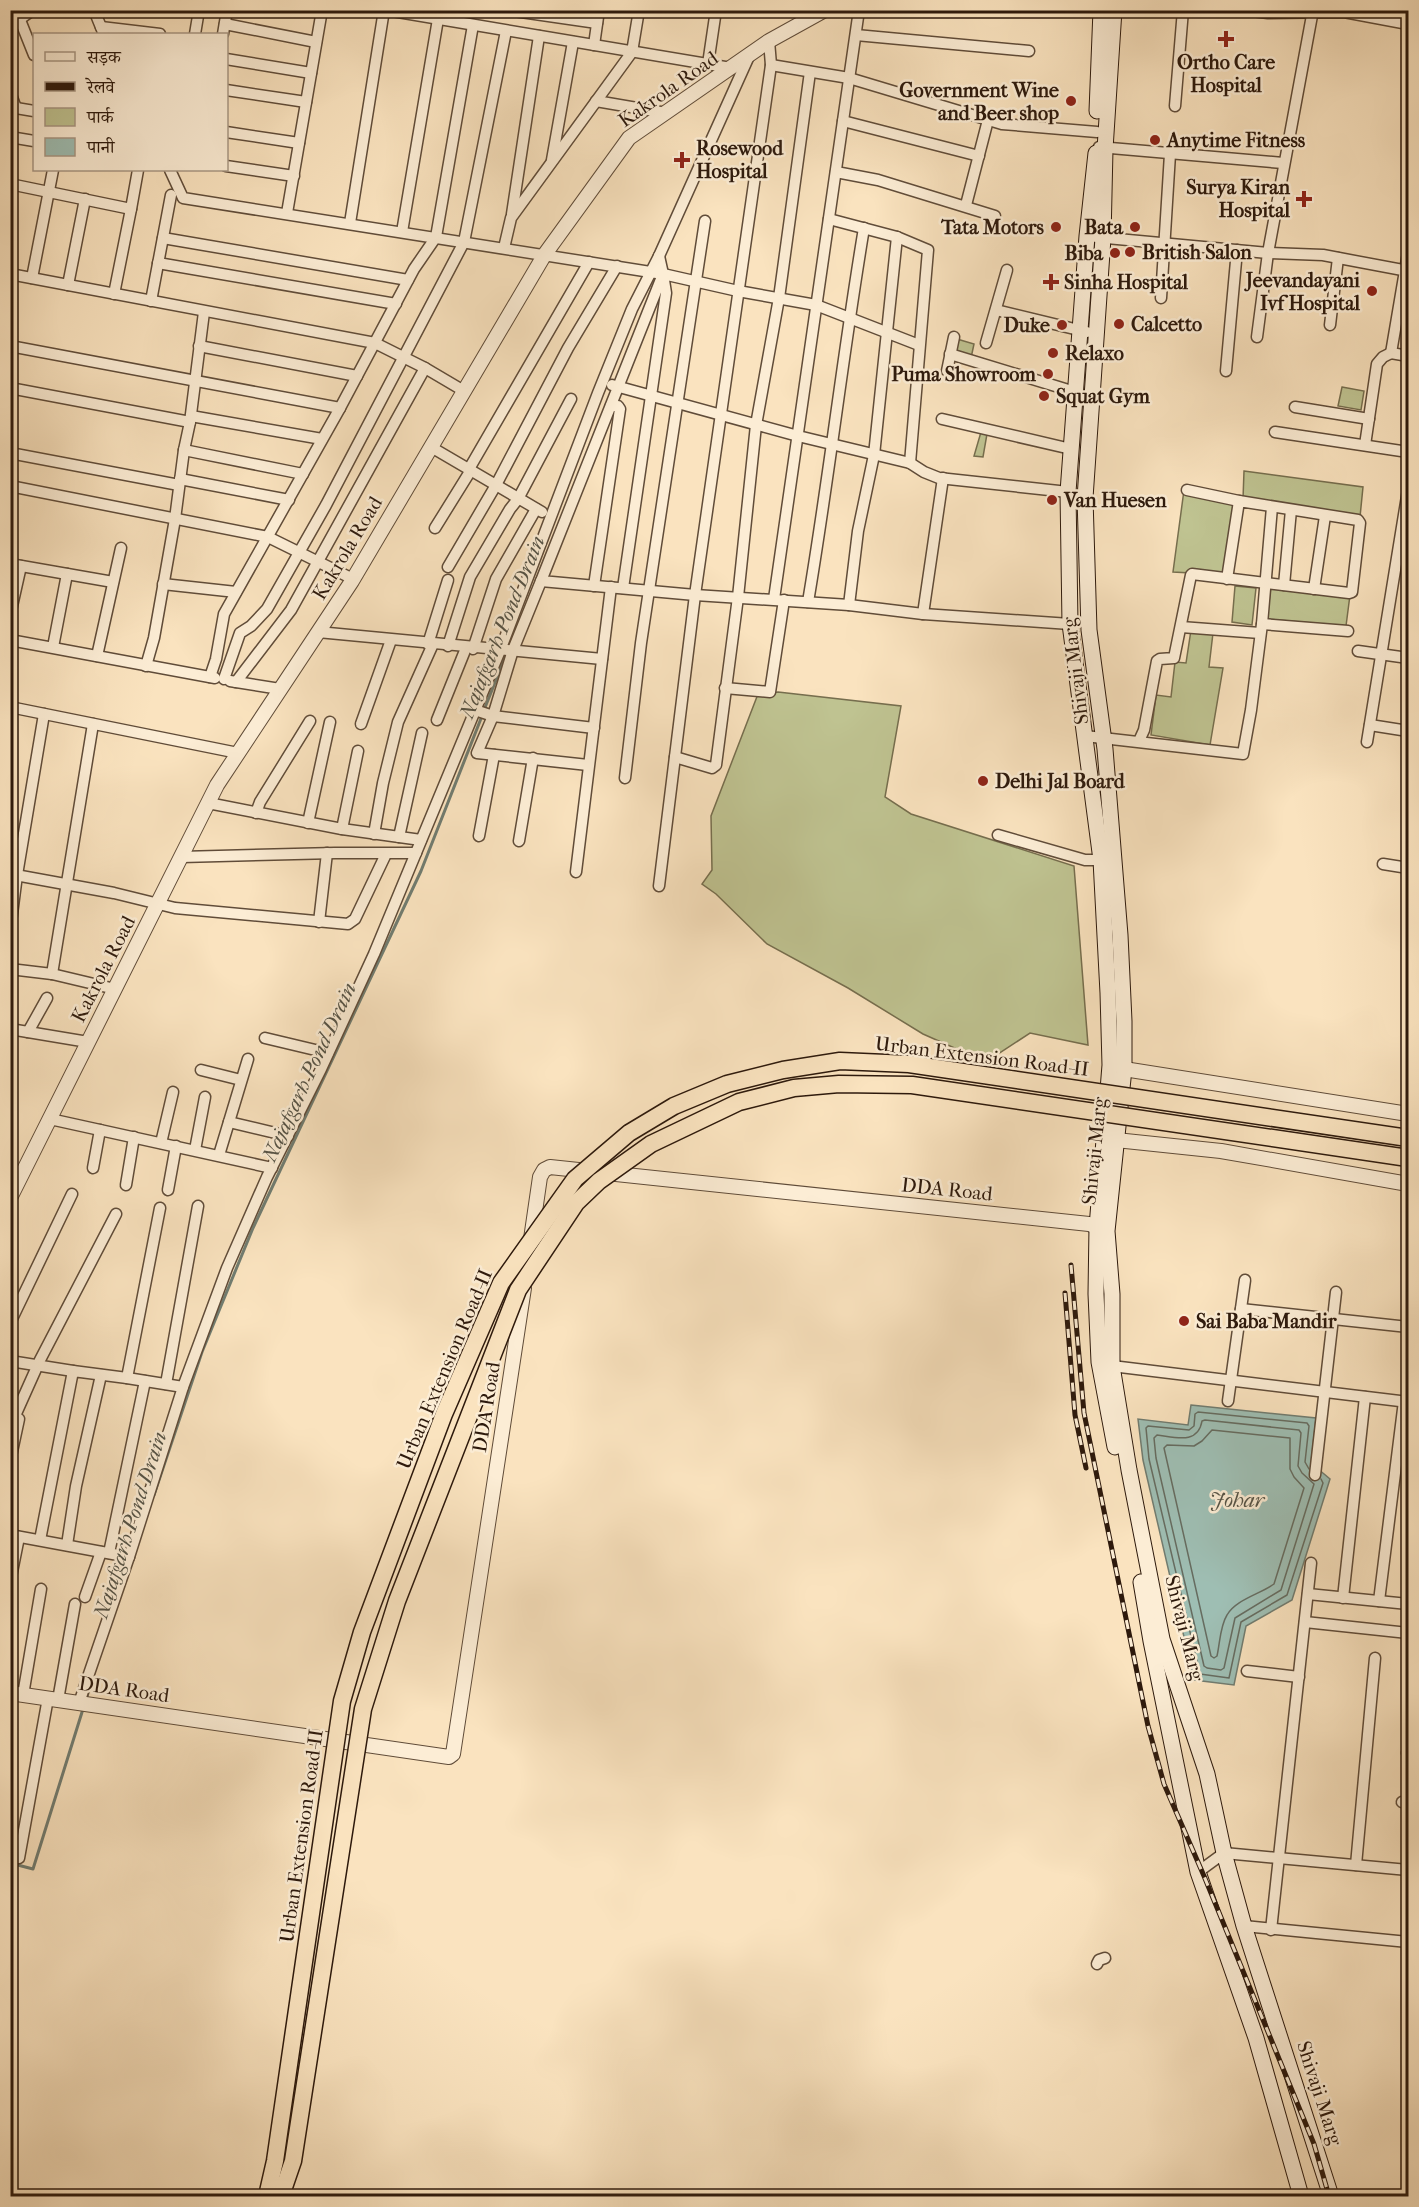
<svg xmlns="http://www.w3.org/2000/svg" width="1419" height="2207" font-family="'IM FELL French Canon','Noto Serif Devanagari',serif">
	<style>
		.green { fill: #bfc391; stroke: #766e4e; stroke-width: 1.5 }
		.water { fill: #9ebeb3; stroke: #717c70; stroke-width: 1.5 }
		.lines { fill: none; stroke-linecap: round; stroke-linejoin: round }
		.shore { stroke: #666c60; stroke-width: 1.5 }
		.stream { stroke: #717c70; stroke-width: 3 }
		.minor-casing { stroke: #604c39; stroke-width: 13 }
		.tertiary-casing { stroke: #604c39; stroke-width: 16 }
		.secondary-casing { stroke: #2d190c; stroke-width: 17 }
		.minor { stroke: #fcedd5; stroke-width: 10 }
		.tertiary { stroke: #fcedd5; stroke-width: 14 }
		.secondary { stroke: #fcedd5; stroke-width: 15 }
		.rail-casing { stroke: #2d190c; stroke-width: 5 }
		.rail { stroke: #fcedd5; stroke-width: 3; stroke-dasharray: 9; stroke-linecap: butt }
		.trunk-bridge-casing { stroke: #2d190c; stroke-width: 19; stroke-linecap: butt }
		.trunk-bridge { stroke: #fae3bf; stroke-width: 16 }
		.poi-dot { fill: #8f2418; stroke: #fcedd5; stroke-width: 2 }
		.labels { text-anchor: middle; stroke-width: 5; stroke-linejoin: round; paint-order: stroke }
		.poi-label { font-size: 20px; font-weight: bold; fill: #2d190c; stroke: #fcedd5; text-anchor: start }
		.street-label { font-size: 20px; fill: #2d190c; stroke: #fcedd5 }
		.water-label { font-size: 21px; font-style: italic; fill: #555346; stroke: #fcedd5 }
	</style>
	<rect width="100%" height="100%" fill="#fae3bf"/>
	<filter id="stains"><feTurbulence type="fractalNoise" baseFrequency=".00333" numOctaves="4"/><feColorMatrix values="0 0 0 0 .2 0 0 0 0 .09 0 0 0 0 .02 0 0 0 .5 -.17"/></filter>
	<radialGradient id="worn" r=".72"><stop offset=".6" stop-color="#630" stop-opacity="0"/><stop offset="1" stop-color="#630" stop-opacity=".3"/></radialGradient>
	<g class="green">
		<polygon points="957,339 974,344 971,358 953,354"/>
		<polygon points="1342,387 1364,391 1361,410 1338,406"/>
		<polygon points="981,432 987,434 983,457 974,456"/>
		<polygon points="1244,471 1363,487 1360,517 1243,499"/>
		<polygon points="1184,490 1240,497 1228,575 1173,572"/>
		<polygon points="1235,586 1256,588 1252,625 1232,622"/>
		<polygon points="1271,586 1350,595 1346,626 1267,619"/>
		<polygon points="1191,630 1213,633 1209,667 1223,668 1210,745 1151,735 1156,695 1171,697 1175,662 1186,663"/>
		<polygon points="778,692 901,706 885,797 911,814 1074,866 1088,1045 1030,1033 986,1062 923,1034 848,988 767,944 716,894 702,884 712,870 711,816 758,694"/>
	</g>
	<polygon class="water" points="1191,1405 1316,1418 1311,1463 1330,1479 1292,1600 1246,1626 1234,1685 1194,1680 1143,1460 1138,1419 1188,1425"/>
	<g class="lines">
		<g class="shore">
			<path d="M1205 1420 1299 1430 1301 1433 1298 1466 1302 1473 1314 1484 1281 1590 1235 1618 1224 1668 1221 1670 1207 1668 1204 1666 1156 1458 1154 1438 1157 1435C1175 1437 1198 1445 1202 1421Z"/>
			<path d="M1212 1430 1290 1438V1469L1294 1477 1304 1488 1274 1584C1260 1594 1235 1600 1227 1615 1220 1626 1220 1643 1217 1656L1214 1658 1211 1656 1164 1448 1167 1445 1194 1446 1202 1441Z"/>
			<polyline points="1309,1469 1305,1462 1309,1426 1307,1423 1198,1412 1195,1414 1194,1426 1189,1430 1148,1426 1146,1428 1149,1459 1200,1674 1229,1678 1241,1622 1287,1595 1323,1483 1321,1479"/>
		</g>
		<g class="stream">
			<polyline points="484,710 506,655"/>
			<polyline points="154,1495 202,1352 253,1228 421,871 482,716"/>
			<polyline points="86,1700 90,1686"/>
			<polyline points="10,1863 33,1869 83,1709"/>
		</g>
		<g class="minor-casing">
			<g id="minor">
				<polyline points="16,10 34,55"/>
				<polyline points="94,10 103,32"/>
				<polyline points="386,10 731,68"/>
				<polyline points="506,10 597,23"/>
				<polyline points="1244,10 1268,13 1344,12 1408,24"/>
				<polyline points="20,19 33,10"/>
				<polyline points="225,24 316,42"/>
				<polyline points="101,27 160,34"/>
				<polyline points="195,34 199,10"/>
				<polyline points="223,34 227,10"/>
				<polyline points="856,35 1029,51"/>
				<polyline points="594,45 599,10"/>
				<polyline points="226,59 311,73"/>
				<polyline points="708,64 716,10"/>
				<polyline points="771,65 849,78 1002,124 1097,132"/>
				<polyline points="226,90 306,102"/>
				<polyline points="10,92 16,108"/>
				<polyline points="596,101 666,113"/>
				<polyline points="1175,106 1183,10"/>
				<polyline points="10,107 34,111"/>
				<polyline points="843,121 979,156"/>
				<polyline points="226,132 299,143"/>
				<polyline points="10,137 34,141"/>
				<polyline points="1099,147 1283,163"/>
				<polyline points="552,160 573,42"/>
				<polyline points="226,166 294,176"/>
				<polyline points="170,170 183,198 663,274 738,291 816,305 919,345"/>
				<polyline points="836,172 878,180 995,216"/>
				<polyline points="10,184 131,209 138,170"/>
				<polyline points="966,205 988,120"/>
				<polyline points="287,213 322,10"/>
				<polyline points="512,214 539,36"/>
				<polyline points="829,219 897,237 928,250 910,463"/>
				<polyline points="350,223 384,10"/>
				<polyline points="402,232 438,19"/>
				<polyline points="1096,237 1268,253 1323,255 1408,271"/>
				<polyline points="163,238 408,280"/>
				<polyline points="504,248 511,218 632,52 639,10"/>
				<polyline points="659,256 663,274 541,581 695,595 849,605 923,614 1070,624"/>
				<polyline points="158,263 396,304"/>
				<polyline points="10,274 375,343 425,368 291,610 236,682"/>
				<polyline points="32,278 53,170"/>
				<polyline points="68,285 85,199"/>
				<polyline points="114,294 131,209"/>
				<polyline points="1161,298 1170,154"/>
				<polyline points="151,301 171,195"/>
				<polyline points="996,310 1087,332"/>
				<polyline points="1330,325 1338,258"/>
				<polyline points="1257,337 1268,253 1313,10"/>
				<polyline points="986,343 1007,270"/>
				<polyline points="10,346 340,408"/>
				<polyline points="199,346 357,376"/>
				<polyline points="1391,353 1408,253"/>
				<polyline points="1391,353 1408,356"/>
				<polyline points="950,354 1075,392"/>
				<polyline points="425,368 464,391"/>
				<polyline points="947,371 954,337"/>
				<polyline points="1226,371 1237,250"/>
				<polyline points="612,385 798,436 910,463 924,472 939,478 1068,492"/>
				<polyline points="10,388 190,422"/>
				<polyline points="1295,407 1369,419"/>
				<polyline points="191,416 322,439"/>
				<polyline points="942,419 1071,449"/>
				<polyline points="1275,432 1408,452"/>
				<polyline points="1365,445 1377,364 1383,357 1391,353"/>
				<polyline points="431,447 542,512"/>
				<polyline points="184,450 303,474"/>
				<polyline points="10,453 179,485"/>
				<polyline points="469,469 589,262"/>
				<polyline points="180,479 289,500"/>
				<polyline points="10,486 268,537 353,579"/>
				<polyline points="1187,490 1239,501"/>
				<polyline points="435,528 471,470"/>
				<polyline points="10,564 113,582"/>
				<polyline points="448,567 496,485 568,348 617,266"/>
				<polyline points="541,581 513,650 493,716 477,753 588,765"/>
				<polyline points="163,584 236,592"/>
				<polyline points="1284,585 1291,510"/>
				<polyline points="594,586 620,409 618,406 611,406"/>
				<polyline points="623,588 666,293 663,274"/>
				<polyline points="1314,589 1325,516"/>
				<polyline points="774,599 859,10"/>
				<path d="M808 602C829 478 843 353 864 228"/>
				<polyline points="849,605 858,531 874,455 897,237"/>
				<polyline points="923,614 943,478"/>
				<polyline points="10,615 21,566"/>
				<polyline points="1262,624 1348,631"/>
				<polyline points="1181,627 1260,633"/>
				<polyline points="318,632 602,659"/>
				<polyline points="10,640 215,678"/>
				<polyline points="428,644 448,580"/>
				<polyline points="448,646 470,577 510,509 518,499 571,399"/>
				<polyline points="53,647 67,574"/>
				<polyline points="473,649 496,579 536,509"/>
				<polyline points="1358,651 1408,658"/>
				<polyline points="97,656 121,548"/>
				<polyline points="146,666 154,638 175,519 184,450 190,422 204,312"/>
				<polyline points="210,677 216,659 224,614 340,408 414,269 436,237 473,25"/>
				<polyline points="224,679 240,633 251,626 267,609 326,505 464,242 506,31"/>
				<polyline points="230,681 280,689"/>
				<polyline points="725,688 770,692 784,600"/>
				<polyline points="10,707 238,753"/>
				<polyline points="475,710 493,716 594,728"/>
				<polyline points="437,720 466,648"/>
				<polyline points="361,724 391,640"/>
				<polyline points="1370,725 1408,731"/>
				<polyline points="1085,736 1243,754 1251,710 1262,624 1272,507"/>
				<polyline points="1139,741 1144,730 1157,661 1160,659 1174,658 1191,575 1192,574 1349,593 1352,592 1360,523 1358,520 1239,501 1227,579"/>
				<polyline points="1367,742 1408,490"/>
				<polyline points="675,757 712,768 716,765 738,597 756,425 779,298 810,72"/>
				<polyline points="625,778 641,643 705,221"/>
				<polyline points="208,803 342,829 421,840"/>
				<polyline points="256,813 260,802 310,721"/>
				<polyline points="308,823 330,722"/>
				<polyline points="342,829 358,751"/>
				<polyline points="374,834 383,783 398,722 433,644"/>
				<polyline points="998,835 1085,860 1101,860"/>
				<polyline points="479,836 494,755"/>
				<polyline points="399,837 422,733"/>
				<polyline points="519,841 533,758"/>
				<polyline points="181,857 335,853 416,853"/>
				<polyline points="1383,864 1408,868"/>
				<polyline points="576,872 611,587"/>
				<polyline points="10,874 114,893 175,908 348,924 355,919 386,854"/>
				<polyline points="659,886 695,595 771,65 769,41"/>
				<polyline points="319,922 327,853"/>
				<polyline points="10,930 17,875 44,714"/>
				<polyline points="10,969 52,974 115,989"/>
				<polyline points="52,974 93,724"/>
				<polyline points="10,1029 88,1042"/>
				<polyline points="28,1032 47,998"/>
				<polyline points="265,1038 328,1053"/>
				<polyline points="201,1070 241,1080"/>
				<polyline points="50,1119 272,1168"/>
				<polyline points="229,1122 288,1136"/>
				<polyline points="161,1143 173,1092"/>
				<polyline points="195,1150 205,1097"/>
				<polyline points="219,1155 248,1059"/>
				<polyline points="93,1168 100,1130"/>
				<polyline points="126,1185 134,1137"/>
				<polyline points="168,1190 176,1146"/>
				<polyline points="1241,1309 1408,1327"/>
				<polyline points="10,1323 72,1194"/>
				<polyline points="10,1361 73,1371"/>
				<polyline points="1112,1366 1408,1402"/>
				<polyline points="127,1378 183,1387"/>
				<polyline points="166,1384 198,1206"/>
				<polyline points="1228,1401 1245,1280"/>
				<polyline points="10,1427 40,1360 116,1214"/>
				<polyline points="10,1461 19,1419"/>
				<polyline points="1315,1475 1336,1292"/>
				<polyline points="10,1535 129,1557"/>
				<polyline points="40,1540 73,1371 127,1378 160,1208"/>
				<polyline points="67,1545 76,1486 101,1375"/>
				<polyline points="109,1553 145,1381"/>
				<polyline points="10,1582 19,1537"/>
				<polyline points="1308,1594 1408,1604"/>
				<polyline points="85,1597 101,1552"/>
				<polyline points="1343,1598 1365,1397"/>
				<polyline points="1379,1601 1404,1401"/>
				<polyline points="1305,1622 1408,1633"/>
				<polyline points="1247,1671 1299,1677"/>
				<polyline points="23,1695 41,1589"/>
				<polyline points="58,1700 75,1604"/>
				<polyline points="79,1703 129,1557 183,1387 227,1268 267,1177 321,1069 374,954 501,648 598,393 632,309 659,256 750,54"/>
				<polyline points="1407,1753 1408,1753"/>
				<polyline points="1402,1802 1408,1803"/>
				<polyline points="19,1858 48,1698"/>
				<polyline points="1356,1865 1375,1658"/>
				<polyline points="1198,1872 1224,1853 1408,1870"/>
				<polyline points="1244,1926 1408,1942"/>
				<polyline points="1271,1930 1311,1563"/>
				<polyline points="1097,1964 1099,1960 1105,1958"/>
			</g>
		</g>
		<g class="tertiary-casing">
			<g id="tertiary">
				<polyline points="1124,1069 1408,1114"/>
				<polyline points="1116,1140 1221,1151 1408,1184"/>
				<polyline points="10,1198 217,785 352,581 545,254 629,138 769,41 825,10"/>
				<polyline points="531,1239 540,1177 544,1170 550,1167 1089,1224 1097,1227"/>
				<polyline points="10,1693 449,1757 453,1754 524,1288"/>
			</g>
		</g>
		<g class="secondary-casing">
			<g id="secondary">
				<polyline points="1114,10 1105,149 1103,238 1085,498 1089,630 1105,749 1120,935 1124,1021 1124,1069 1107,1231 1112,1294 1112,1366 1129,1470 1162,1639 1207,1774 1224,1853 1244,1926 1331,2196"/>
				<polyline points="1097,111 1101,10"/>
				<polyline points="1096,153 1087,236 1068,492 1070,624 1101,860 1108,993 1110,1065 1097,1227 1096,1294 1099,1362 1115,1447"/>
				<polyline points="1141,1582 1151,1641 1198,1872 1256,2038 1301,2196"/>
			</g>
		</g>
		<use href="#minor" class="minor"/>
		<use href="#tertiary" class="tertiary"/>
		<use href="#secondary" class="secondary"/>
		<g class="rail-casing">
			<g id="rail">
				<polyline points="1071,1265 1084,1413 1148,1726 1164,1784 1204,1876 1314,2144 1329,2196"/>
				<polyline points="1065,1293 1075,1415 1086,1468"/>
			</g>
		</g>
		<use href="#rail" class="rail"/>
		<g class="trunk-bridge-casing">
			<g id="trunk-bridge">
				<polyline points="267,2196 275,2161 342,1701 362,1632 444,1414 501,1283 575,1179 629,1133 674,1106 727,1084 783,1070 840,1061 909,1064 1408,1138"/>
				<polyline points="281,2196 293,2161 363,1709 397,1601 518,1290 576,1203 599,1181 651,1144 739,1102 794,1088 839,1084 912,1085 1408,1158"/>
			</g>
		</g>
		<use href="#trunk-bridge" class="trunk-bridge"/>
	</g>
	<g class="poi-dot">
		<path d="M1223 30h6v6h6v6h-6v6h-6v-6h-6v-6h6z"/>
		<circle cx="1071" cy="101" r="6"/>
		<circle cx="1155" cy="140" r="6"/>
		<path d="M679 151h6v6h6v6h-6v6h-6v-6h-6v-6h6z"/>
		<path d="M1301 190h6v6h6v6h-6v6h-6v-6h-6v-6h6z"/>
		<circle cx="1056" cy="227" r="6"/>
		<circle cx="1135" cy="227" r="6"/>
		<circle cx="1130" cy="252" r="6"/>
		<circle cx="1115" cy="253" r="6"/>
		<path d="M1048 273h6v6h6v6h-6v6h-6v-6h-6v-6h6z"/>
		<circle cx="1372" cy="291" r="6"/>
		<circle cx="1119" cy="324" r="6"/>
		<circle cx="1062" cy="325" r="6"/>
		<circle cx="1053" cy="353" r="6"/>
		<circle cx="1048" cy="374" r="6"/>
		<circle cx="1044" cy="396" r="6"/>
		<circle cx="1052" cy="500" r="6"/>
		<circle cx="983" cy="781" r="6"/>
		<circle cx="1184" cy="1321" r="6"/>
	</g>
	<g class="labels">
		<g class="poi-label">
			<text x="1226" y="69" text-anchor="middle">Ortho Care<tspan x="1226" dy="23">Hospital</tspan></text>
			<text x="1059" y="97" text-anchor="end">Government Wine<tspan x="1059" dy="23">and Beer shop</tspan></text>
			<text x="1167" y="147">Anytime Fitness</text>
			<text x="696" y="155">Rosewood<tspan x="696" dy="23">Hospital</tspan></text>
			<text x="1290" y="194" text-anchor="end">Surya Kiran<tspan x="1290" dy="23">Hospital</tspan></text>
			<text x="1044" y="234" text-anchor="end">Tata Motors</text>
			<text x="1123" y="234" text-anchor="end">Bata</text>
			<text x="1142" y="259">British Salon</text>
			<text x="1103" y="260" text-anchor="end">Biba</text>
			<text x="1360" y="287" text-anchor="end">Jeevandayani<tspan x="1360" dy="23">Ivf Hospital</tspan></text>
			<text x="1064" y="289">Sinha Hospital</text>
			<text x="1131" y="331">Calcetto</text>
			<text x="1050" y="332" text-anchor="end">Duke</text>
			<text x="1065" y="360">Relaxo</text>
			<text x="1036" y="381" text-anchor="end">Puma Showroom</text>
			<text x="1056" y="403">Squat Gym</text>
			<text x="1064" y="507">Van Huesen</text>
			<text x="995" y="788">Delhi Jal Board</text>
			<text x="1196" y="1328">Sai Baba Mandir</text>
		</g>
		<g class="street-label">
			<text transform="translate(668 89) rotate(-35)" y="7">Kakrola Road</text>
			<text transform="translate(347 548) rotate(-59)" y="7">Kakrola Road</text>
			<text transform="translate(1075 671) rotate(-97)" y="7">Shivaji Marg</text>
			<text transform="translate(103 969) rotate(-63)" y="7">Kakrola Road</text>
			<text transform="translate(982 1056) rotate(7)" y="7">Urban Extension Road-II</text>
			<text transform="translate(1094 1151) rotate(-84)" y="7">Shivaji Marg</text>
			<text transform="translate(947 1189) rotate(6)" y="7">DDA Road</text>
			<text transform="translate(444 1369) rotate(-67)" y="7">Urban Extension Road-II</text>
			<text transform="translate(486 1407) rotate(-81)" y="7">DDA Road</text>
			<text transform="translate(1185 1628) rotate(76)" y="7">Shivaji Marg</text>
			<text transform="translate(124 1689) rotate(8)" y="7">DDA Road</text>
			<text transform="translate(301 1836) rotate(-82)" y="7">Urban Extension Road-II</text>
			<text transform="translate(1320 2093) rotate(72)" y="7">Shivaji Marg</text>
		</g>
		<g class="water-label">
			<text transform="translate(502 627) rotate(-68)" y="7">Najafgarh Pond Drain</text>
			<text transform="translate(309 1072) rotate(-65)" y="7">Najafgarh Pond Drain</text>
			<text x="1237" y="1507">Johar</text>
			<text transform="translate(130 1525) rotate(-72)" y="7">Najafgarh Pond Drain</text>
		</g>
	</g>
	<rect width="1419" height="2207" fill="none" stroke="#fae3bf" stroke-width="36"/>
	<rect x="12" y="12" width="1395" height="2183" fill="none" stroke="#2d190c" stroke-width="3"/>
	<rect x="18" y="18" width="1383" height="2171" fill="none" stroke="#2d190c" stroke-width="1.5"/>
	<rect x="33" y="33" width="195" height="138" fill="#fcedd5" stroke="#a99885" stroke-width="1.5"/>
	<rect x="45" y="52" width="30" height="9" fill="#fcedd5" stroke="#a99885" stroke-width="1.5"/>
	<text x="87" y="63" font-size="18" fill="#2d190c">सड़क</text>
	<rect x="45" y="82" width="30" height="9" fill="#2d190c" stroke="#a99885" stroke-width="1.5"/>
	<text x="87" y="93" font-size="18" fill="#2d190c">रेलवे</text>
	<rect x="45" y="108" width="30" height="18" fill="#bfc391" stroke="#a99885" stroke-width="1.5"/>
	<text x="87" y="123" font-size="18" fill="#2d190c">पार्क</text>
	<rect x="45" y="138" width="30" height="18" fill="#9ebeb3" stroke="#a99885" stroke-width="1.5"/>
	<text x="87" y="153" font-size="18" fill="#2d190c">पानी</text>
	<rect width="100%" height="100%" filter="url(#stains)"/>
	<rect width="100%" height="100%" fill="url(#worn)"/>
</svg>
